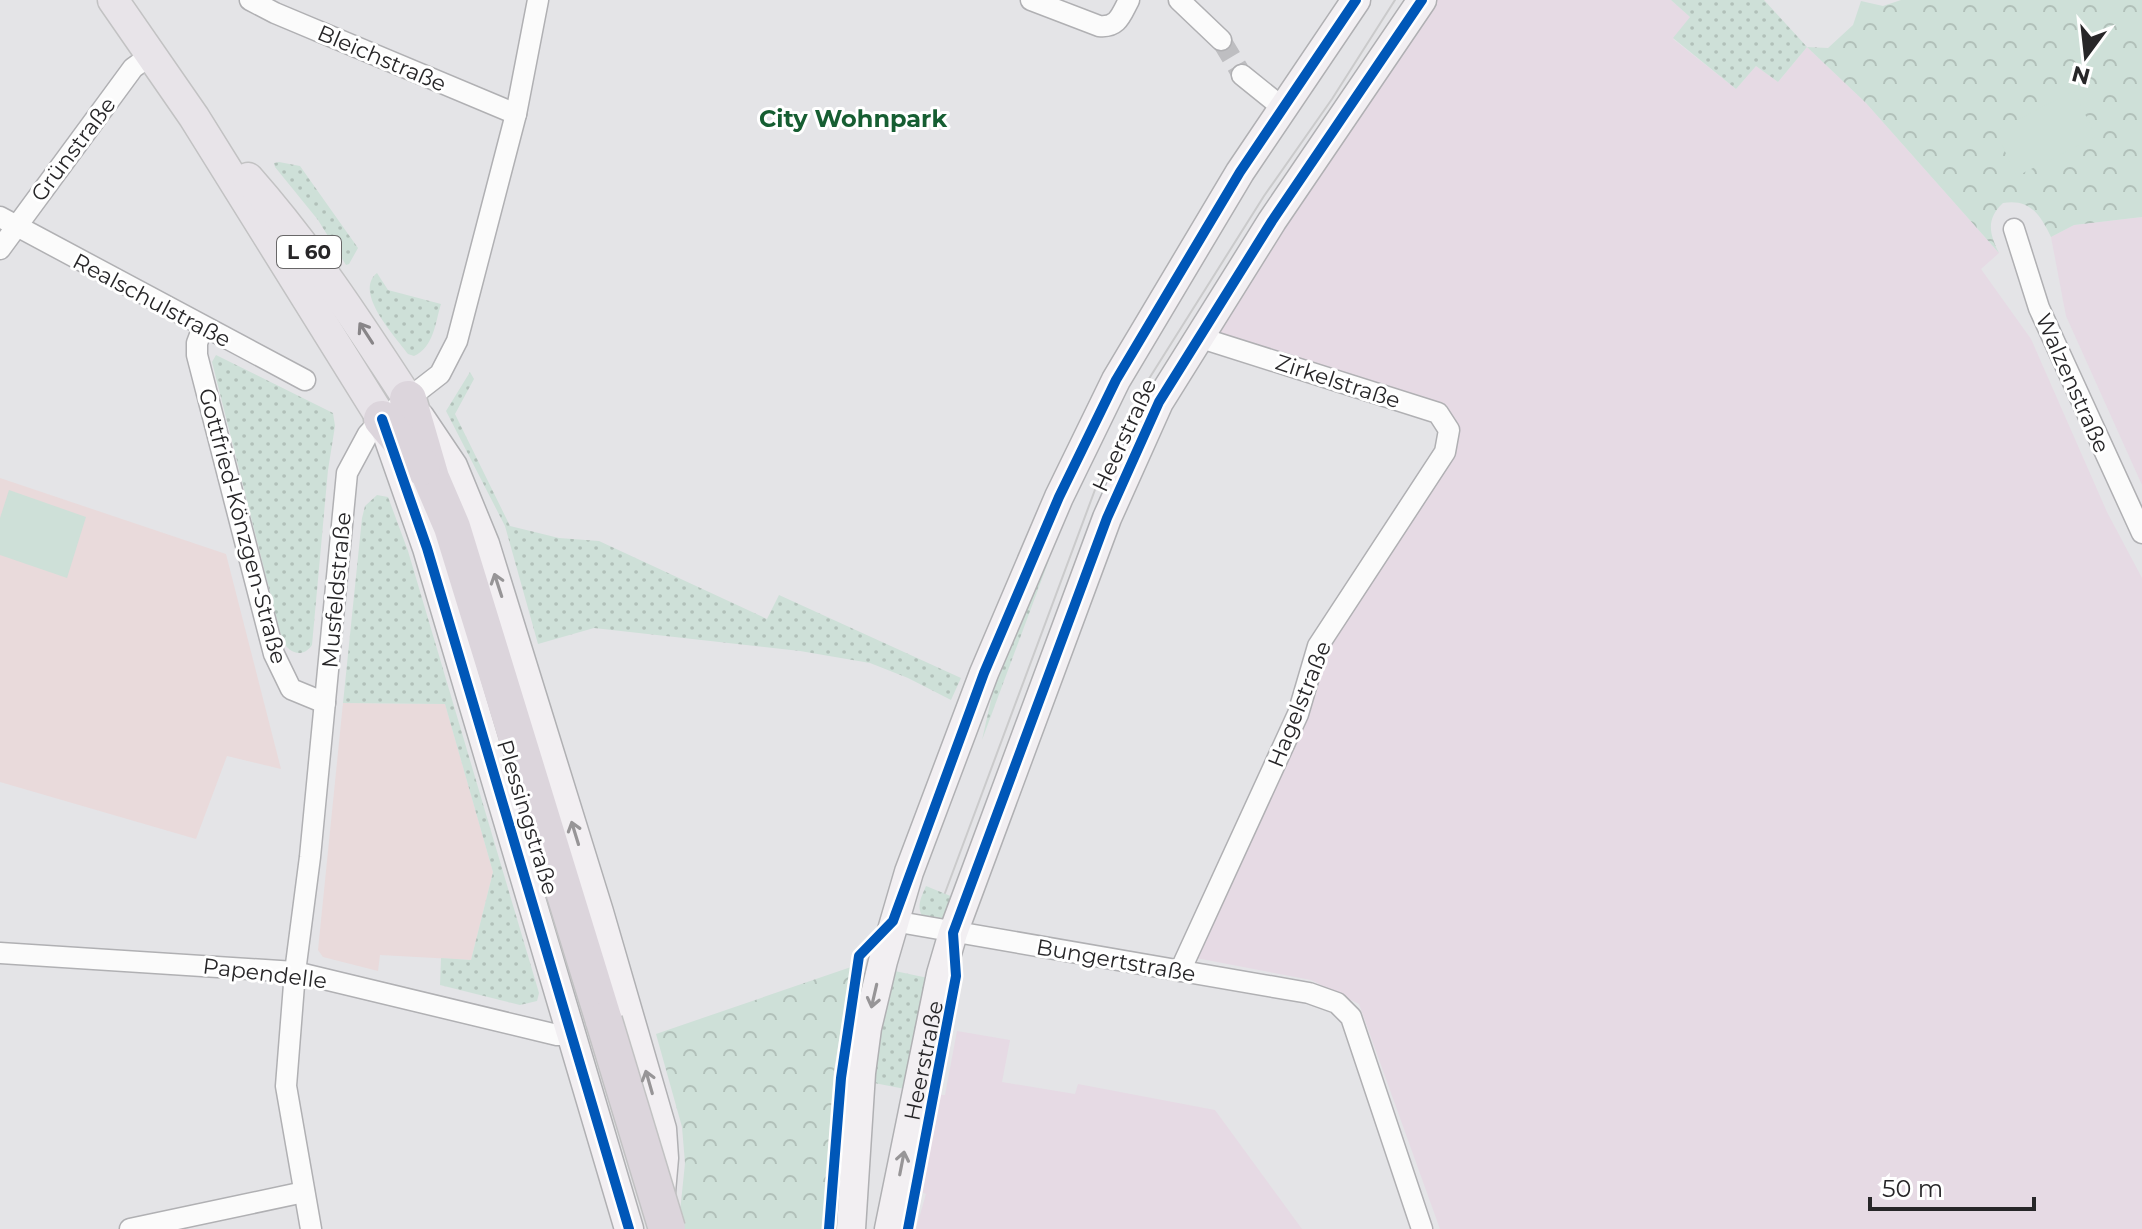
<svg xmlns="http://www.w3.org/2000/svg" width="2142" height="1229" font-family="Montserrat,sans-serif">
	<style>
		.industrial { fill: #e6dae4 }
		.education { fill: #e9dadb }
		.grass { fill: url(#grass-dots) }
		.forest { fill: url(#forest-crowns) }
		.pitch { fill: #cee0d8 }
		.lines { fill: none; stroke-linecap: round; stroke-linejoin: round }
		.street-tunnel { stroke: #bebec1; stroke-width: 20; stroke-dasharray: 20 10; stroke-linecap: butt }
		.street-casing { stroke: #b0b0b3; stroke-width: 23 }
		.secondary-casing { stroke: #b0b0b3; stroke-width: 31 }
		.primary-casing { stroke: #c2c2c3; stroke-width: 33 }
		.highway-casing { stroke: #c2c2c3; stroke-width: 39 }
		.street { stroke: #fbfbfb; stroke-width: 20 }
		.secondary { stroke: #f2eff2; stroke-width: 28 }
		.primary { stroke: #e8e4e9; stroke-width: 30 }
		.highway { stroke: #dcd5dc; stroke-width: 36 }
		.tram { stroke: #cacacb; stroke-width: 2 }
		.highway-bridge-casing { stroke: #c2c2c3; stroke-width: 39; stroke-linecap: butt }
		.highway-bridge { stroke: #dcd5dc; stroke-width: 36 }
		.cycleway-casing { stroke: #fff; stroke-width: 15 }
		.cycleway { stroke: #0057b8; stroke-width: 10 }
		.oneway { stroke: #888588 }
		.oneway2 { stroke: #979597 }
		.labels { text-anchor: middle; stroke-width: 6; stroke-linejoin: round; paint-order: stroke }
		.shield { fill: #fff; stroke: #686768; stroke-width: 2 }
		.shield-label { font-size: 20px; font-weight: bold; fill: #272628 }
		.street-label { font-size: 22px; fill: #272628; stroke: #fff }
		.neighbourhood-label { font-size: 24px; font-weight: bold; fill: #165e32; stroke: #fff }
	</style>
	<defs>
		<pattern id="grass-dots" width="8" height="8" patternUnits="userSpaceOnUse" patternTransform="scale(2)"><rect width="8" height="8" fill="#cee0d8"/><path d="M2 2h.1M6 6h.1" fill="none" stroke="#b1c0b9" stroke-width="1.8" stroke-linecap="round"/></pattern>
		<pattern id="forest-crowns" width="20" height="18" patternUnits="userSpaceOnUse" patternTransform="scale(2)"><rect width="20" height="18" fill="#cee0d8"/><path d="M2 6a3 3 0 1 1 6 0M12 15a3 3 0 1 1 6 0" fill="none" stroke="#b1c0b9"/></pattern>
	</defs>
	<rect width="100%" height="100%" fill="#e4e4e7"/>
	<g class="industrial">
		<polygon points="1437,0 1671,0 1690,17 1673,39 1736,89 1756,66 1778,82 1807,47 1866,103 1999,253 1981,269 2031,339 2107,512 2142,578 2142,1229 1440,1229 1359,1004 1311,980 1196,958 1323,647 1454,425 1208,331"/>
		<polygon points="2142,217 2142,485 2066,316 2051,237 2074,225"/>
		<polygon points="957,1031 1010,1040 1002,1082 1075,1094 1078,1084 1215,1110 1302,1229 916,1229 926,1194 921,1192 940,1095 945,1095"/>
	</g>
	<g class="education">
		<polygon points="0,478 226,554 281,769 227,756 196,839 0,782"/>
		<polygon points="343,703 445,704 493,872 471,960 380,955 378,971 323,957 318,950"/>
	</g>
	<g class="grass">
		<polygon points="1671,0 1764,0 1807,47 1778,82 1756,66 1736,89 1673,38 1690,17"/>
		<polygon points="279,162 300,166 358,248 349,264 346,265 318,220 275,167 274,163"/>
		<path d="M377 273 388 290 441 304C435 323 434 347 414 356L408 354C395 336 353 292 377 273Z"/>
		<path d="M216 355 333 413 335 426 328 470 312 645C302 659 289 653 282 640L212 362Z"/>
		<polygon points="470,372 474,379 455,414 510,526 559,538 599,541 767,619 779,595 961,678 951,700 908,678 870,663 800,651 594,628 538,644 505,526 446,411"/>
		<polygon points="377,495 388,497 408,551 539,993 537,1001 520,1005 440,985 441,958 471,960 493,872 445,704 343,703 362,518 365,506"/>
		<polygon points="1049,560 982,740 1000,660 1044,562"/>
		<path d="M926 886 953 897 942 920H925C915 908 921 898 926 886Z"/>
		<polygon points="890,970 928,978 905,1089 869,1082"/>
	</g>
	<g class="forest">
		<path d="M1901 0H2142V217L2074 225 2051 237C2041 216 2030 198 2003 203 1986 219 1989 233 1999 253L1866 103 1807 47 1828 48 1853 25 1861 1 1883 6Z"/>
		<polygon points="851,967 834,1071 822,1229 681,1229 679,1222 685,1163 682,1127 656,1034"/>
	</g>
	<g class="pitch">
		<polygon points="2074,91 2096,137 2017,176 1995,131"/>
		<polygon points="9,490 86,517 67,578 0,555 0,518"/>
	</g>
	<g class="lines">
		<polyline class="street-tunnel" points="1221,40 1242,75"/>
		<g class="street-casing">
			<g id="street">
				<polyline points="250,0 275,13 516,114"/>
				<path d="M1031 0 1099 26C1118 28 1121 15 1129 0"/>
				<polyline points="1179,0 1221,40"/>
				<polyline points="1242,75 1283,108"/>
				<polyline points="0,217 305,380"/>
				<polyline points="2014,229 2039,308 2142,533"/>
				<polyline points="0,249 133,68 151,55"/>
				<polyline points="203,327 197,343 197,355 274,654 291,689 325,703"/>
				<polyline points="893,921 1309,993 1337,1003 1351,1017 1422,1229"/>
				<polyline points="0,953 295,972 557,1035 572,1035"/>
				<polyline points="1180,971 1298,714 1318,646 1445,452 1449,430 1438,413 1198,337"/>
				<polyline points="130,1229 304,1192"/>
				<polyline points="311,1229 286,1086 295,972 310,857 347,473 368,434 382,419 440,374 457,341 516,114 538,0"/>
			</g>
		</g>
		<g class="secondary-casing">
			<g id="secondary">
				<polyline points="420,417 453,466 485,544 599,912 662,1129 664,1158 661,1192"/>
				<polyline points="386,431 427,548 629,1229"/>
				<polyline points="851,1229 861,1073 867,1028 883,961 909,872 984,673 1059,497 1116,380 1240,172 1356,0"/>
				<path id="s1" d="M889 1229 941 974 953 933 1107 518 1159 402 1272 221 1422 0"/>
			</g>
		</g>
		<g class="primary-casing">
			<g id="primary">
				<polyline points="113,0 194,117 382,419"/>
				<path d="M248 178C309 247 358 322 408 399"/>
			</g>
		</g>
		<g class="highway-casing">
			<g id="highway">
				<polyline points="408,399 431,478 452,527 604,1021"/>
				<polyline points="382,419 422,467"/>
			</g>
		</g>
		<use href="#street" class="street"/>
		<use href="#secondary" class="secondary"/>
		<use href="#primary" class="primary"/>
		<use href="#highway" class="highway"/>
		<polyline class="tram" points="945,893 1096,487 1140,393 1264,196 1332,99 1395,0"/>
		<g class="highway-bridge-casing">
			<polyline id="highway-bridge" points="604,1021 667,1229"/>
		</g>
		<use href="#highway-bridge" class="highway-bridge"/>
		<g class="cycleway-casing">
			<g id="cycleway">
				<polyline points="382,419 427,548 629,1229"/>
				<polyline points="829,1229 841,1078 859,956 893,921 984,673 1059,497 1116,380 1240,172 1356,0"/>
				<polyline points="908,1229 956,976 953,933 1107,518 1159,402 1272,221 1422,0"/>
			</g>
		</g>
		<use href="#cycleway" class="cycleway"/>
	</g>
	<defs><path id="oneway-shaft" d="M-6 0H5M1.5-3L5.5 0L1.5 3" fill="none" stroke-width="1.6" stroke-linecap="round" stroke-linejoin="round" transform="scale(2)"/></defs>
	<use class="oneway" href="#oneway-shaft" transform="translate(366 333) rotate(-123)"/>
	<g class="oneway2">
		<use href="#oneway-shaft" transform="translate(498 585) rotate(-108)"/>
		<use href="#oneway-shaft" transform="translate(575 833) rotate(-107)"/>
		<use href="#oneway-shaft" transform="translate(874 996) rotate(103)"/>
		<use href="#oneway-shaft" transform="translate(649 1082) rotate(-106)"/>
		<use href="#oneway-shaft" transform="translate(902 1163) rotate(-79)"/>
	</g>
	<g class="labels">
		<rect class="shield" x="277" y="236" width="64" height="32" rx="6"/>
		<g class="shield-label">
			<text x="309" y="259">L 60</text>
		</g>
		<g class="street-label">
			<text transform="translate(382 58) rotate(23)" y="8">Bleichstraße</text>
			<text transform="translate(73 149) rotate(-53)" y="8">Grünstraße</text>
			<text transform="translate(152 300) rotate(28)" y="8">Realschulstraße</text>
			<text transform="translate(1338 381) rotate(18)" y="8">Zirkelstraße</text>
			<text transform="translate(2073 383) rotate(66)" y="8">Walzenstraße</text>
			<text transform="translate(1124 435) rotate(-65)" y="8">Heerstraße</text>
			<text transform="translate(243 526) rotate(75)" y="8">Gottfried-Könzgen-Straße</text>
			<text transform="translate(336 590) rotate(-85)" y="8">Musfeldstraße</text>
			<text transform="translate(1299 704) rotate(-68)" y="8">Hagelstraße</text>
			<text transform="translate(528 817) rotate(73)" y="8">Plessingstraße</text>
			<text transform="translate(1116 960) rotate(10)" y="8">Bungertstraße</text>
			<text transform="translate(265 973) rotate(7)" y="8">Papendelle</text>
			<text dy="8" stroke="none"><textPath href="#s1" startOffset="172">Heerstraße</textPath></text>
		</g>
		<g class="neighbourhood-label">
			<text x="853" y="127">City Wohnpark</text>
		</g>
	</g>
	<g transform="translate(2086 56) rotate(195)" stroke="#ffffff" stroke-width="6" paint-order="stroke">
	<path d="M0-6L14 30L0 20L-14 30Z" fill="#272628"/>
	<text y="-12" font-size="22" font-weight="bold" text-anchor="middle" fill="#272628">N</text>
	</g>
	<path d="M1870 1197v12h164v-12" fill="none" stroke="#272628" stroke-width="4"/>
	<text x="1882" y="1197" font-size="24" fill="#272628" stroke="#ffffff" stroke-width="6" paint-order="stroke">50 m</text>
</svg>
